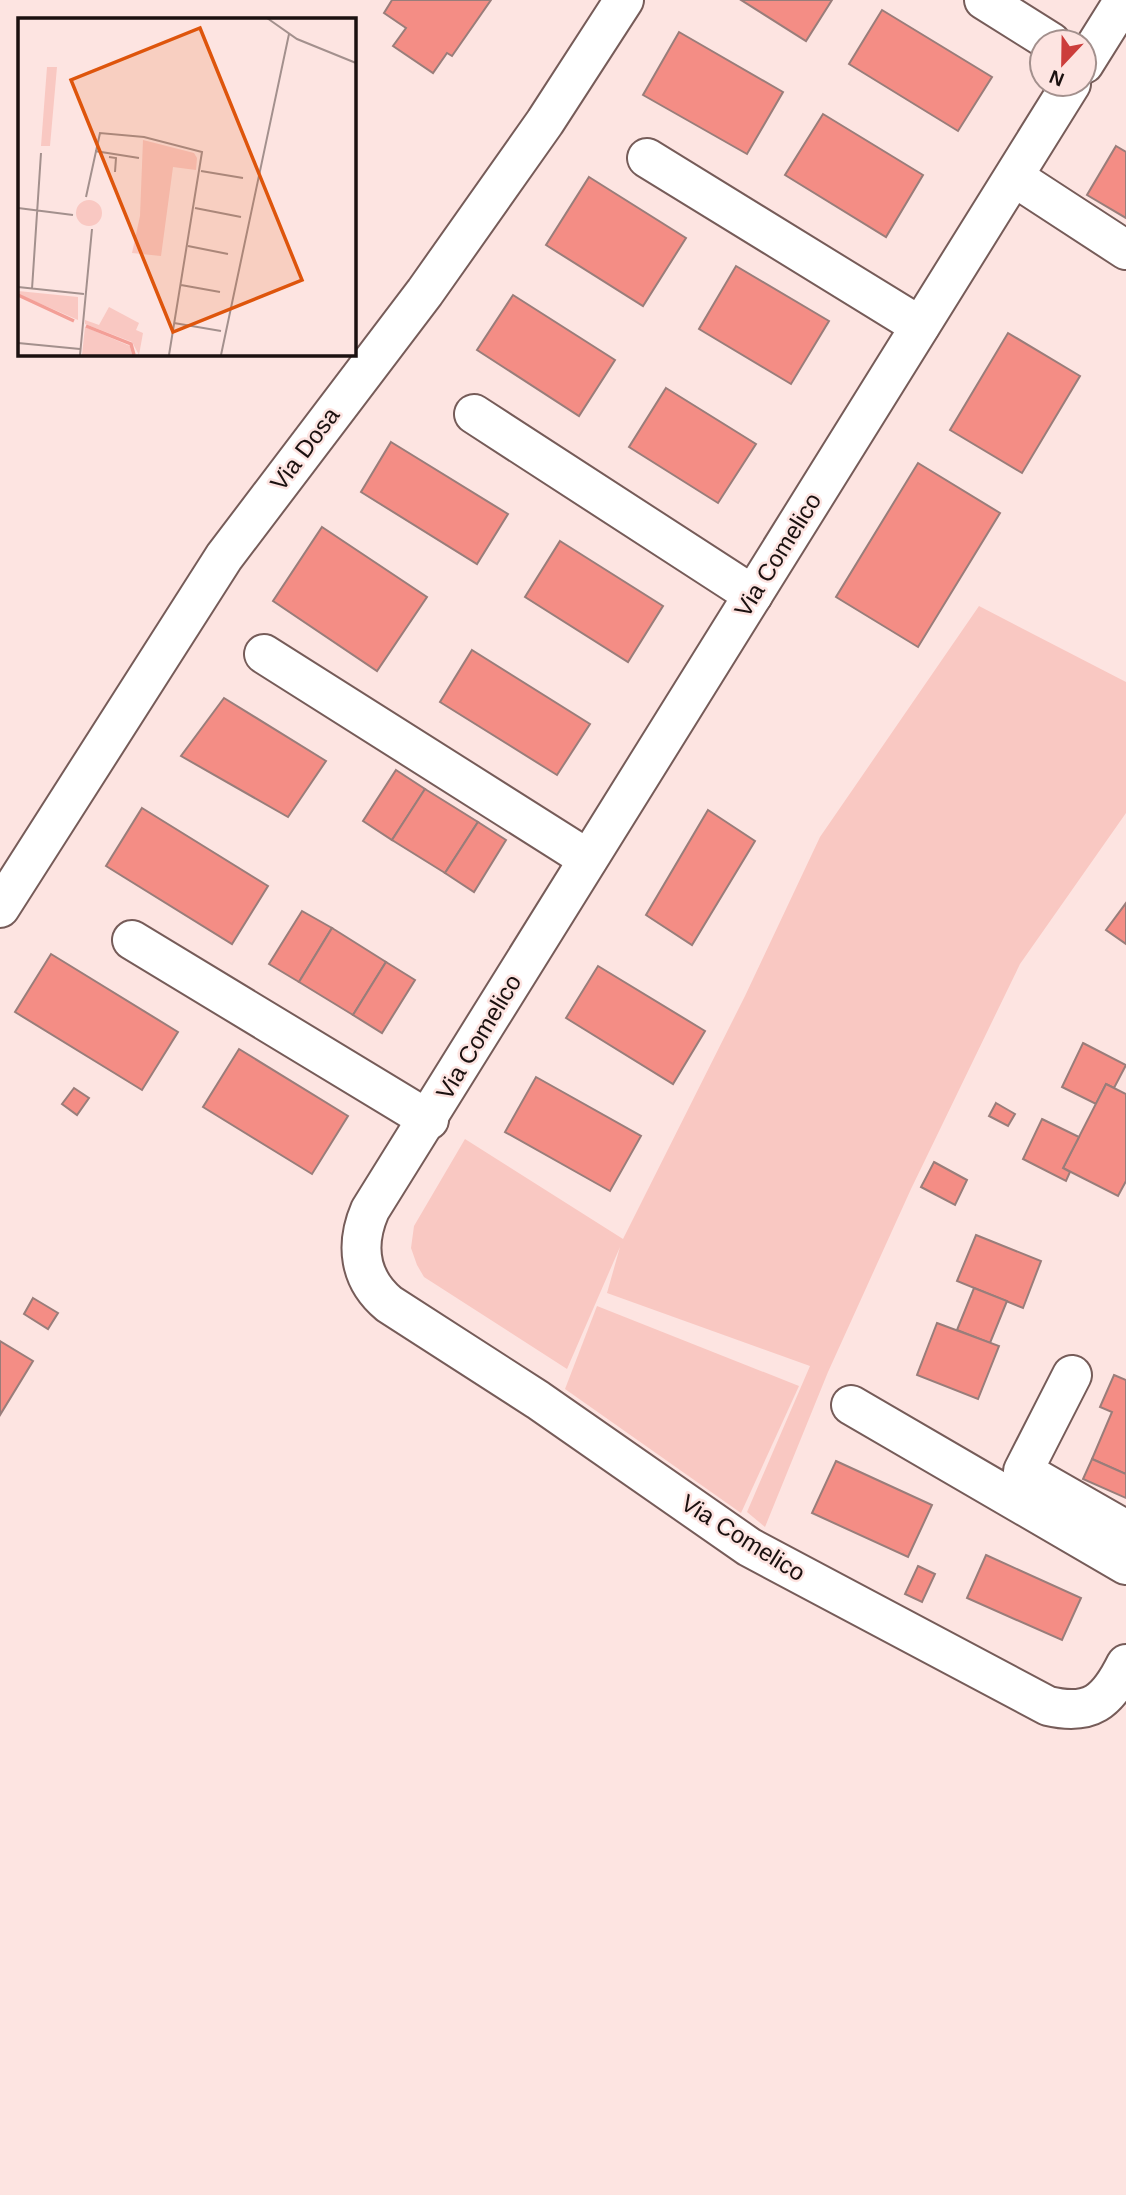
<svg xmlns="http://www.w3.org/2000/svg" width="1126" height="2195" font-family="Arial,sans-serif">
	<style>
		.green { fill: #f9c8c2 }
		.building { fill: #f48d85; stroke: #997d7a; stroke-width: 2 }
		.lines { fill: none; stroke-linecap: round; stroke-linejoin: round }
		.minor-casing { stroke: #765c59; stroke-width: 42 }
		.minor { stroke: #fff; stroke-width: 38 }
		.labels { text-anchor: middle; stroke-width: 5; stroke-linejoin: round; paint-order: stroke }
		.street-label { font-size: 24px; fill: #1b1110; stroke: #fde4e1 }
		.inset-river { fill: none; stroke: #f39f97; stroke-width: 3.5 }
		.inset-road { fill: none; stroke: #a3908d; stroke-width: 2 }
		.view { fill: #de550c; fill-opacity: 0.15; stroke: #de550c; stroke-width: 3.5 }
		.inset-edge { fill: none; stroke: #1b1110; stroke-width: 3.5 }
	</style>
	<rect width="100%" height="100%" fill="#fde4e1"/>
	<g class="green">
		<polygon points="979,606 1126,682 1126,813 1020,964 911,1189 828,1372 765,1527 747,1512 810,1366 607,1293 620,1247 567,1369 424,1277 417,1265 411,1248 414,1226 465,1139 623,1239 745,996 820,837"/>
		<polygon points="597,1306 799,1386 741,1513 565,1389"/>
	</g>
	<g class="building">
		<polygon points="392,0 491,0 452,56 447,53 433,73 393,46 406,28 384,13"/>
		<polygon points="741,0 832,0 806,41"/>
		<polygon points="882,10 992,77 958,131 849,64"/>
		<polygon points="679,32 783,92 747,154 643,95"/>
		<polygon points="823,114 923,175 886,237 785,175"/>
		<polygon points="1116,146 1126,152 1126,218 1087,195"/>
		<polygon points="589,177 686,238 643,306 546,245"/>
		<polygon points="736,266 829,321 791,384 699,329"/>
		<polygon points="513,295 615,360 579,416 477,350"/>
		<polygon points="1008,333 1080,376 1022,473 950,430"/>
		<polygon points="666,388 756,444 718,503 629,447"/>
		<polygon points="391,442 508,514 477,564 361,492"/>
		<polygon points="918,463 1000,513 918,647 836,597"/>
		<polygon points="322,527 427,597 377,671 273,601"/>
		<polygon points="560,541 663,606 628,662 525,597"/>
		<polygon points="472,650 590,724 557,775 440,702"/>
		<polygon points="224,698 326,761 288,817 181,756"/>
		<polygon points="396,770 425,789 392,840 363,821"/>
		<polygon points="425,789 478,822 445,873 392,840"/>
		<polygon points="142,808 268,886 232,944 106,866"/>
		<polygon points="708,810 755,841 692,945 646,915"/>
		<polygon points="478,822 506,840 474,892 445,873"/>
		<polygon points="1126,903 1126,944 1106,930"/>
		<polygon points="302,911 332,928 299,982 269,964"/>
		<polygon points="332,928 386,962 353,1015 299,982"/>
		<polygon points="51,954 178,1032 142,1090 15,1012"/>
		<polygon points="386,962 415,980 382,1033 353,1015"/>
		<polygon points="598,966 705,1031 673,1084 566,1018"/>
		<polygon points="1083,1043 1126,1065 1114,1088 1106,1084 1096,1104 1062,1087"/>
		<polygon points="239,1049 348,1116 312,1174 203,1107"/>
		<polygon points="536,1077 641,1136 610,1191 505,1132"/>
		<polygon points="1106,1084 1126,1094 1126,1181 1118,1196 1063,1168"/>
		<polygon points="74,1088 89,1098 77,1115 62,1104"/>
		<polygon points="996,1103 1015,1114 1008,1126 989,1116"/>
		<polygon points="1042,1119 1079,1137 1063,1168 1070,1172 1066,1181 1023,1159"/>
		<polygon points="934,1162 967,1180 955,1205 921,1187"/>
		<polygon points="976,1235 1041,1261 1023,1308 957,1281"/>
		<polygon points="974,1288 1007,1301 990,1343 957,1330"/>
		<polygon points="33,1298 58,1313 48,1329 24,1314"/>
		<polygon points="937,1323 999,1346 978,1399 917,1375"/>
		<polygon points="0,1341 33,1361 0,1415"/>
		<polygon points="1114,1375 1126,1380 1126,1474 1092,1459 1112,1412 1100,1407"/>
		<polygon points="1092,1459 1126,1474 1126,1498 1083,1479"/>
		<polygon points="836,1461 932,1505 908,1557 812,1513"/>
		<polygon points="986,1555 1081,1598 1062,1640 967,1598"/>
		<polygon points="918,1566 935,1574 922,1602 905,1594"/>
	</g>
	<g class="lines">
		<g class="minor-casing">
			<g id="minor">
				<polyline points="984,0 1051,42"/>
				<polyline points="1084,64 1124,0"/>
				<path d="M1071 84 370 1210C355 1245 359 1279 389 1304L538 1400 749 1547 1048 1706C1091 1716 1107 1702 1126 1664"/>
				<polyline points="647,158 920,326"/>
				<polyline points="1014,177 1126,250"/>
				<polyline points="474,414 753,595"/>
				<polyline points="264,654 588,859"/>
				<polyline points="0,908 224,557 425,292 545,122 624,0"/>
				<polyline points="132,940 429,1120"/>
				<polyline points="1072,1375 1023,1471 1126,1530"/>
				<polyline points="851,1405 1126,1565"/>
			</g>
		</g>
		<use href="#minor" class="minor"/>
	</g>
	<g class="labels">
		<g class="street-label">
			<text transform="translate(305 449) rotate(-53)" y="8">Via Dosa</text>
			<text transform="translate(778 555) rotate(-58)" y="8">Via Comelico</text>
			<text transform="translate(479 1037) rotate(-59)" y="8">Via Comelico</text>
			<text transform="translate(743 1538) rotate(32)" y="8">Via Comelico</text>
		</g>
	</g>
	<g transform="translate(18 18)">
		<rect width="338" height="338" fill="#fde4e1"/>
		<path d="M29 49H39L32 128H23ZM125 122 176 135 179 140 178 152 155 149 143 238 114 235 122 198ZM58 195a13 13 0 1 1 26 0a13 13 0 1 1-26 0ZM0 273 60 279V302L0 276ZM91 289 121 305 118 312 125 315 121 337 114 324 67 306V302L81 307ZM67 309 112 328 114 337H64Z" fill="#f9c8c2"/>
		<path class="inset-river" d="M0 277 56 303M68 308 113 326 116 337"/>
		<path class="inset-road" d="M249 0 279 21 338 45M77 133 121 140M91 139 98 140 97 154M183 153 225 160M68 179 82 115 126 119 184 134 151 337M0 190 55 197M177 190 223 199M170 228 210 236M163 267 202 274M0 269 66 276M14 271 23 135M156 305 203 313M0 325 62 331M62 337 74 211M203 337 271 16"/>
		<path class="view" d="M182 10 284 262 155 314 53 62Z"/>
		<rect width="338" height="338" class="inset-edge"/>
	</g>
	<g transform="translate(1063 63) rotate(202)"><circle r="33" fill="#fde4e1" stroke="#a3908d" stroke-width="2"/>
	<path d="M0-5L12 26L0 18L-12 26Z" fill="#cc3d3b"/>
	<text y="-10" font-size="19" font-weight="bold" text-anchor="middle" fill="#1b1110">N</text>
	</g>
</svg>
